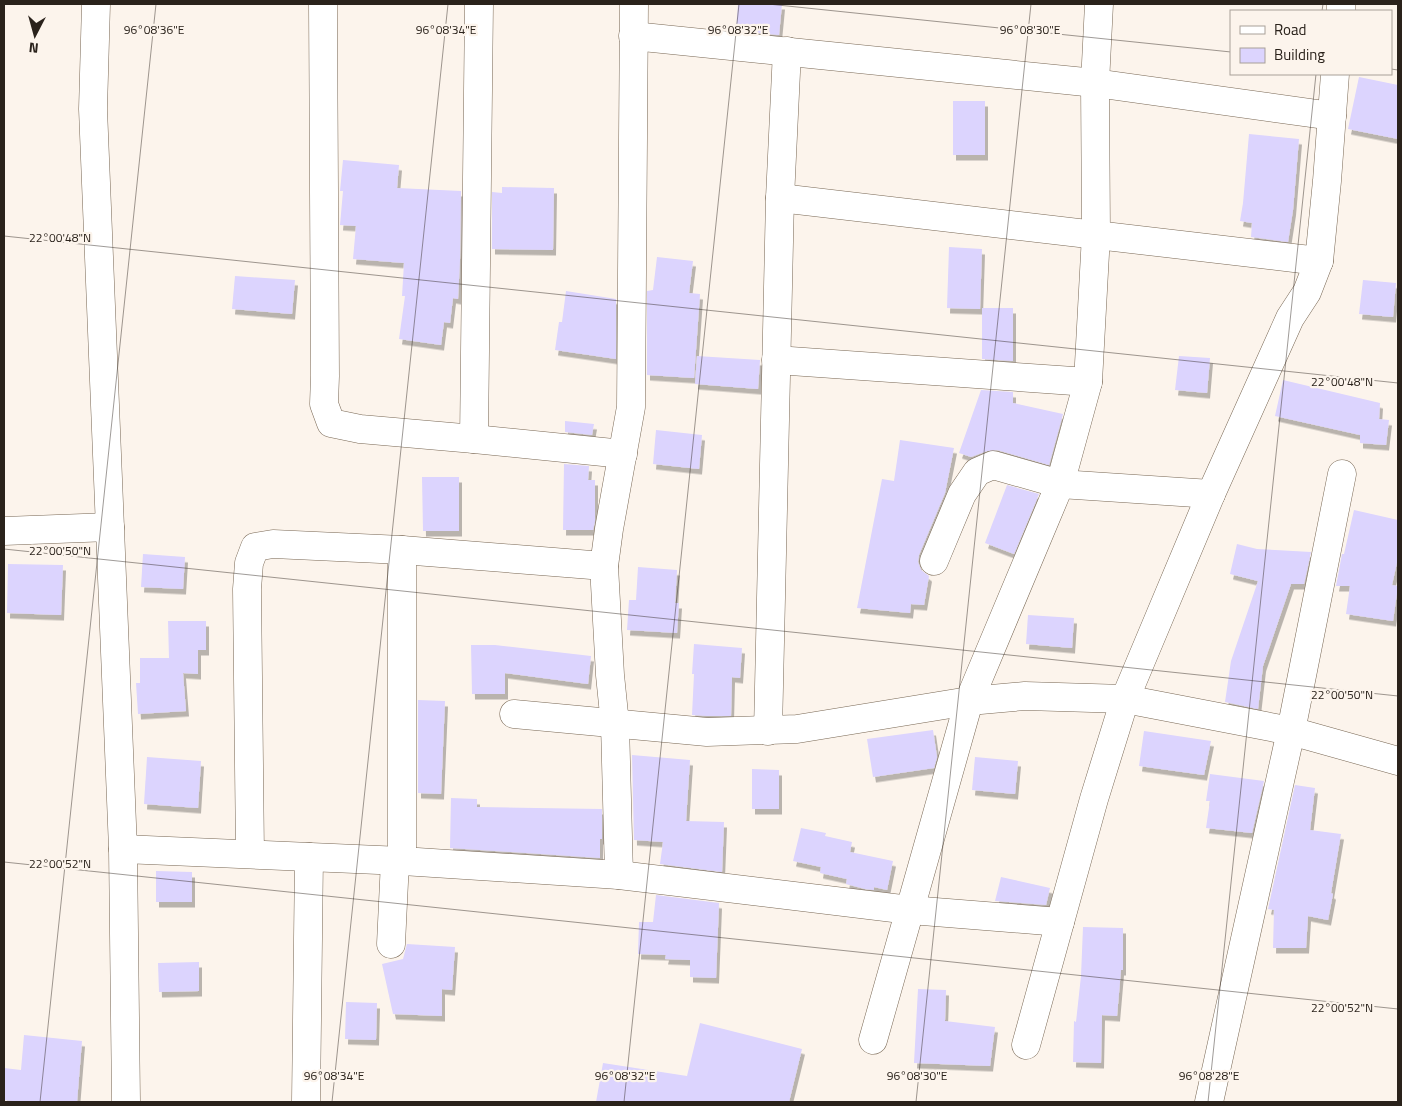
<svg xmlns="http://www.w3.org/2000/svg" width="1402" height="1106" font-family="'Titillium Web',sans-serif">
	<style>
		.building { fill: #dcd4fe; filter: url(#shadow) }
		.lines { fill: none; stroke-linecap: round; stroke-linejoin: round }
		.minor-casing { stroke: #796855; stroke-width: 29 }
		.minor { stroke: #fff; stroke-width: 28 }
		.ticks { fill: none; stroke: #2a221b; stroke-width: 1; stroke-opacity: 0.45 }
		.ticks-label { font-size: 12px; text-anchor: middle; fill: #2a221b; stroke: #fcf4ec; stroke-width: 4.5; stroke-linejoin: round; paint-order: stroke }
	</style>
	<defs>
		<filter id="shadow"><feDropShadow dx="3" dy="5.5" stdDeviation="0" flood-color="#0004"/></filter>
	</defs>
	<rect width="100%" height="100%" fill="#fcf4ec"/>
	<g class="building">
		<polygon points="738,4 782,4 779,35 736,31"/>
		<polygon points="1359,77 1398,85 1398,139 1348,129"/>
		<rect x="953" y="101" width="32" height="54"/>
		<polygon points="1249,134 1299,139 1293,210 1288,242 1251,237 1252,223 1240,221 1243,203"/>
		<polygon points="343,160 399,165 397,188 461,191 460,260 458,299 453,298 450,323 444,322 441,345 399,339 405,296 402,296 404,263 353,259 356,226 340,225 343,191 340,191"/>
		<polygon points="502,187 554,188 553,250 492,249 492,192 502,193"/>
		<polygon points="949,247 982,249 980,309 947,308"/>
		<polygon points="657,257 693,261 689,293 700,294 694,378 647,375 647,291 653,290"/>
		<polygon points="235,276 295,280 292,314 232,309"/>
		<polygon points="1363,280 1396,283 1393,317 1359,314"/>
		<polygon points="566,291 616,299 616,359 555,350 559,322 562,322"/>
		<polygon points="982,308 1013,308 1013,361 982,359"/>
		<polygon points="697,356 760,360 758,389 695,384"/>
		<polygon points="1179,356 1210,358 1207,393 1175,390"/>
		<polygon points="1283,380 1380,403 1379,419 1389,420 1386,445 1360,443 1360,435 1275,416"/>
		<polygon points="981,390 1013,392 1013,403 1063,414 1049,465 997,450 987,451 971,457 959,453"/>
		<polygon points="565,421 594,424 592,435 565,432"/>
		<polygon points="656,430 702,435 699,469 653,464"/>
		<polygon points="900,440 954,448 945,493 919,555 918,562 921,570 929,576 924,605 911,604 910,613 857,608 882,479 894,481"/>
		<polygon points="564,464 589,466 588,480 595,480 595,521 593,530 563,530"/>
		<polygon points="422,477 459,477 459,531 423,531"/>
		<polygon points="1007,485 1039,494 1014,554 985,543"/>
		<polygon points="1354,510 1398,520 1398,558 1392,585 1398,586 1393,621 1346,614 1350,586 1336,586 1342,554 1344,554"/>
		<polygon points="1237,544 1257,549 1311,552 1304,584 1291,584 1263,666 1258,709 1225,702 1231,661 1258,581 1230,574"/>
		<polygon points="143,554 185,557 183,589 141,587"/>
		<polygon points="8,564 63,565 61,615 7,613"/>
		<polygon points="638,567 677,570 675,603 679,603 677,633 627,630 629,600 636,600"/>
		<polygon points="1028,615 1074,618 1072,648 1026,644"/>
		<polygon points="168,621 206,621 206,650 198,650 198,674 183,673 186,711 138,714 136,683 140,683 140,658 169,658"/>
		<polygon points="694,644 742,648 740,678 732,677 731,716 707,716 692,715 694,674 692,674"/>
		<polygon points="471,645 495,645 591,656 588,684 505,673 505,694 472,694"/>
		<polygon points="418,700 445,701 441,794 418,793"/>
		<polygon points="933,730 937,757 934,768 873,777 867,739"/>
		<polygon points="1144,731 1211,741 1204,775 1139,766"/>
		<polygon points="632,755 690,760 686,821 724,822 722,872 660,864 663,842 634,840"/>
		<polygon points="147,757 201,761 198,808 144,804"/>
		<polygon points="975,757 1018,761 1015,794 972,790"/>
		<polygon points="752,769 779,770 779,809 752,809"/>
		<polygon points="1210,774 1264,781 1252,833 1206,828 1210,801 1206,801"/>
		<polygon points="1295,785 1315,788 1310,830 1341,834 1331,893 1333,894 1328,920 1308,916 1306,948 1273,948 1274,910 1268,909"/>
		<polygon points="451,798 477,799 477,807 602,809 602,839 600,839 600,858 450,848"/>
		<polygon points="801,828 826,833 825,836 852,842 850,852 893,861 887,890 874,887 874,890 865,889 846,884 847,879 820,873 821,867 793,861"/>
		<polygon points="156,871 192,872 192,902 156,902"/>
		<polygon points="1001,877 1050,888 1046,905 995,901"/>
		<polygon points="656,895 719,903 716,978 690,977 690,960 665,959 666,955 638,954 639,922 653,922"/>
		<polygon points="1083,927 1123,928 1123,970 1121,970 1117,1016 1102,1015 1101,1063 1073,1062 1074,1021 1076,1022 1081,976"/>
		<polygon points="407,944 455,947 452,990 442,989 442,1016 393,1014 382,964 403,959"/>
		<polygon points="199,962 199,991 159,992 158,963"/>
		<polygon points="918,989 946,990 945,1021 995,1027 990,1066 914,1063"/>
		<polygon points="346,1002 377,1003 376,1040 345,1039"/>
		<polygon points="700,1023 802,1049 789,1102 596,1102 603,1063 687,1076"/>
		<polygon points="24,1035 82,1041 77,1102 21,1102 4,1100 4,1068 21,1070"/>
	</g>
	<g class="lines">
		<g class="minor-casing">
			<g id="minor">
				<polyline points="96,4 93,109 123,849 126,1102"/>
				<polyline points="323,4 325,376 324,404 331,423 360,429 474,439 623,454"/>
				<polyline points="1341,11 1341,4"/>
				<polyline points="633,36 1095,83 1332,116"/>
				<polyline points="780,198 1319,261"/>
				<polyline points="776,360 1088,382"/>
				<polyline points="474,439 479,4"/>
				<polyline points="4,531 110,527"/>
				<polyline points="402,550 402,861"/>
				<polyline points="934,561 962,494 977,472 993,465 1060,484 1211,494"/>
				<polyline points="514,714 707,732 797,729 969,701 1025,696 1125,699 1291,731 1398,761"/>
				<polyline points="768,731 780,198 787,51"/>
				<polyline points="123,849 402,861 619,875 910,910 1060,922"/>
				<polyline points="250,854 247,589 249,563 255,547 273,544 402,550 604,566"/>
				<polyline points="619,875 615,724 610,675 604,566 609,529 631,407 634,4"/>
				<polyline points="391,944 395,861"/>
				<polyline points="873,1040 969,701 1060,484 1088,382 1096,235 1095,83 1099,4"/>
				<polyline points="1026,1045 1094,799 1125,699 1211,494 1290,318 1307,292 1319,261 1327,181 1335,74"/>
				<polyline points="306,1102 309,857"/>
				<polyline points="1209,1102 1291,731 1342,474"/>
			</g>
		</g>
		<use href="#minor" class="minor"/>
	</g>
	<path class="ticks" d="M768 4 1231 52M1322 11 1323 4M1391 69 1398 70M4 236 1398 383M4 549 1398 696M4 862 1398 1009M40 1102 156 4M332 1102 448 4M624 1102 739 4M916 1102 1031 4M1208 1102 1316 74"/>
	<g class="ticks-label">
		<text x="154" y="34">96°08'36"E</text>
		<text x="446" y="34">96°08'34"E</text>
		<text x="738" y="34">96°08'32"E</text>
		<text x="1030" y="34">96°08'30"E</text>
		<text x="60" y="242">22°00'48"N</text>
		<text x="1342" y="386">22°00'48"N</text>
		<text x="60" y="555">22°00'50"N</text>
		<text x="1342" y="699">22°00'50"N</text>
		<text x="60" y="868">22°00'52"N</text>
		<text x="1342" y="1012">22°00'52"N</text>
		<text x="334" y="1080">96°08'34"E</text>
		<text x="625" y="1080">96°08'32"E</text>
		<text x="917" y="1080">96°08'30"E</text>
		<text x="1209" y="1080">96°08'28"E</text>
	</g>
	<rect width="1402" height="1106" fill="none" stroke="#2a221b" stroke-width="10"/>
	<rect x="1230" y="10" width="162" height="65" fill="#fcf4ec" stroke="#a8a098"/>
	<rect x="1240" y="26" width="25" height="8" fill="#ffffff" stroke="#a8a098"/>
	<text x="1274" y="35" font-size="15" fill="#2a221b">Road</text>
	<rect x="1240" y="48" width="25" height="15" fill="#dcd4fe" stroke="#a8a098"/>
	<text x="1274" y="60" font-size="15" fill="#2a221b">Building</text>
	<g transform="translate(35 35) rotate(186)" stroke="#fcf4ec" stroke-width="4" paint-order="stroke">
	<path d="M0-4L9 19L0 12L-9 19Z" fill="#2a221b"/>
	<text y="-8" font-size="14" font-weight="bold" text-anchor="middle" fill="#2a221b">N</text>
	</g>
</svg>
